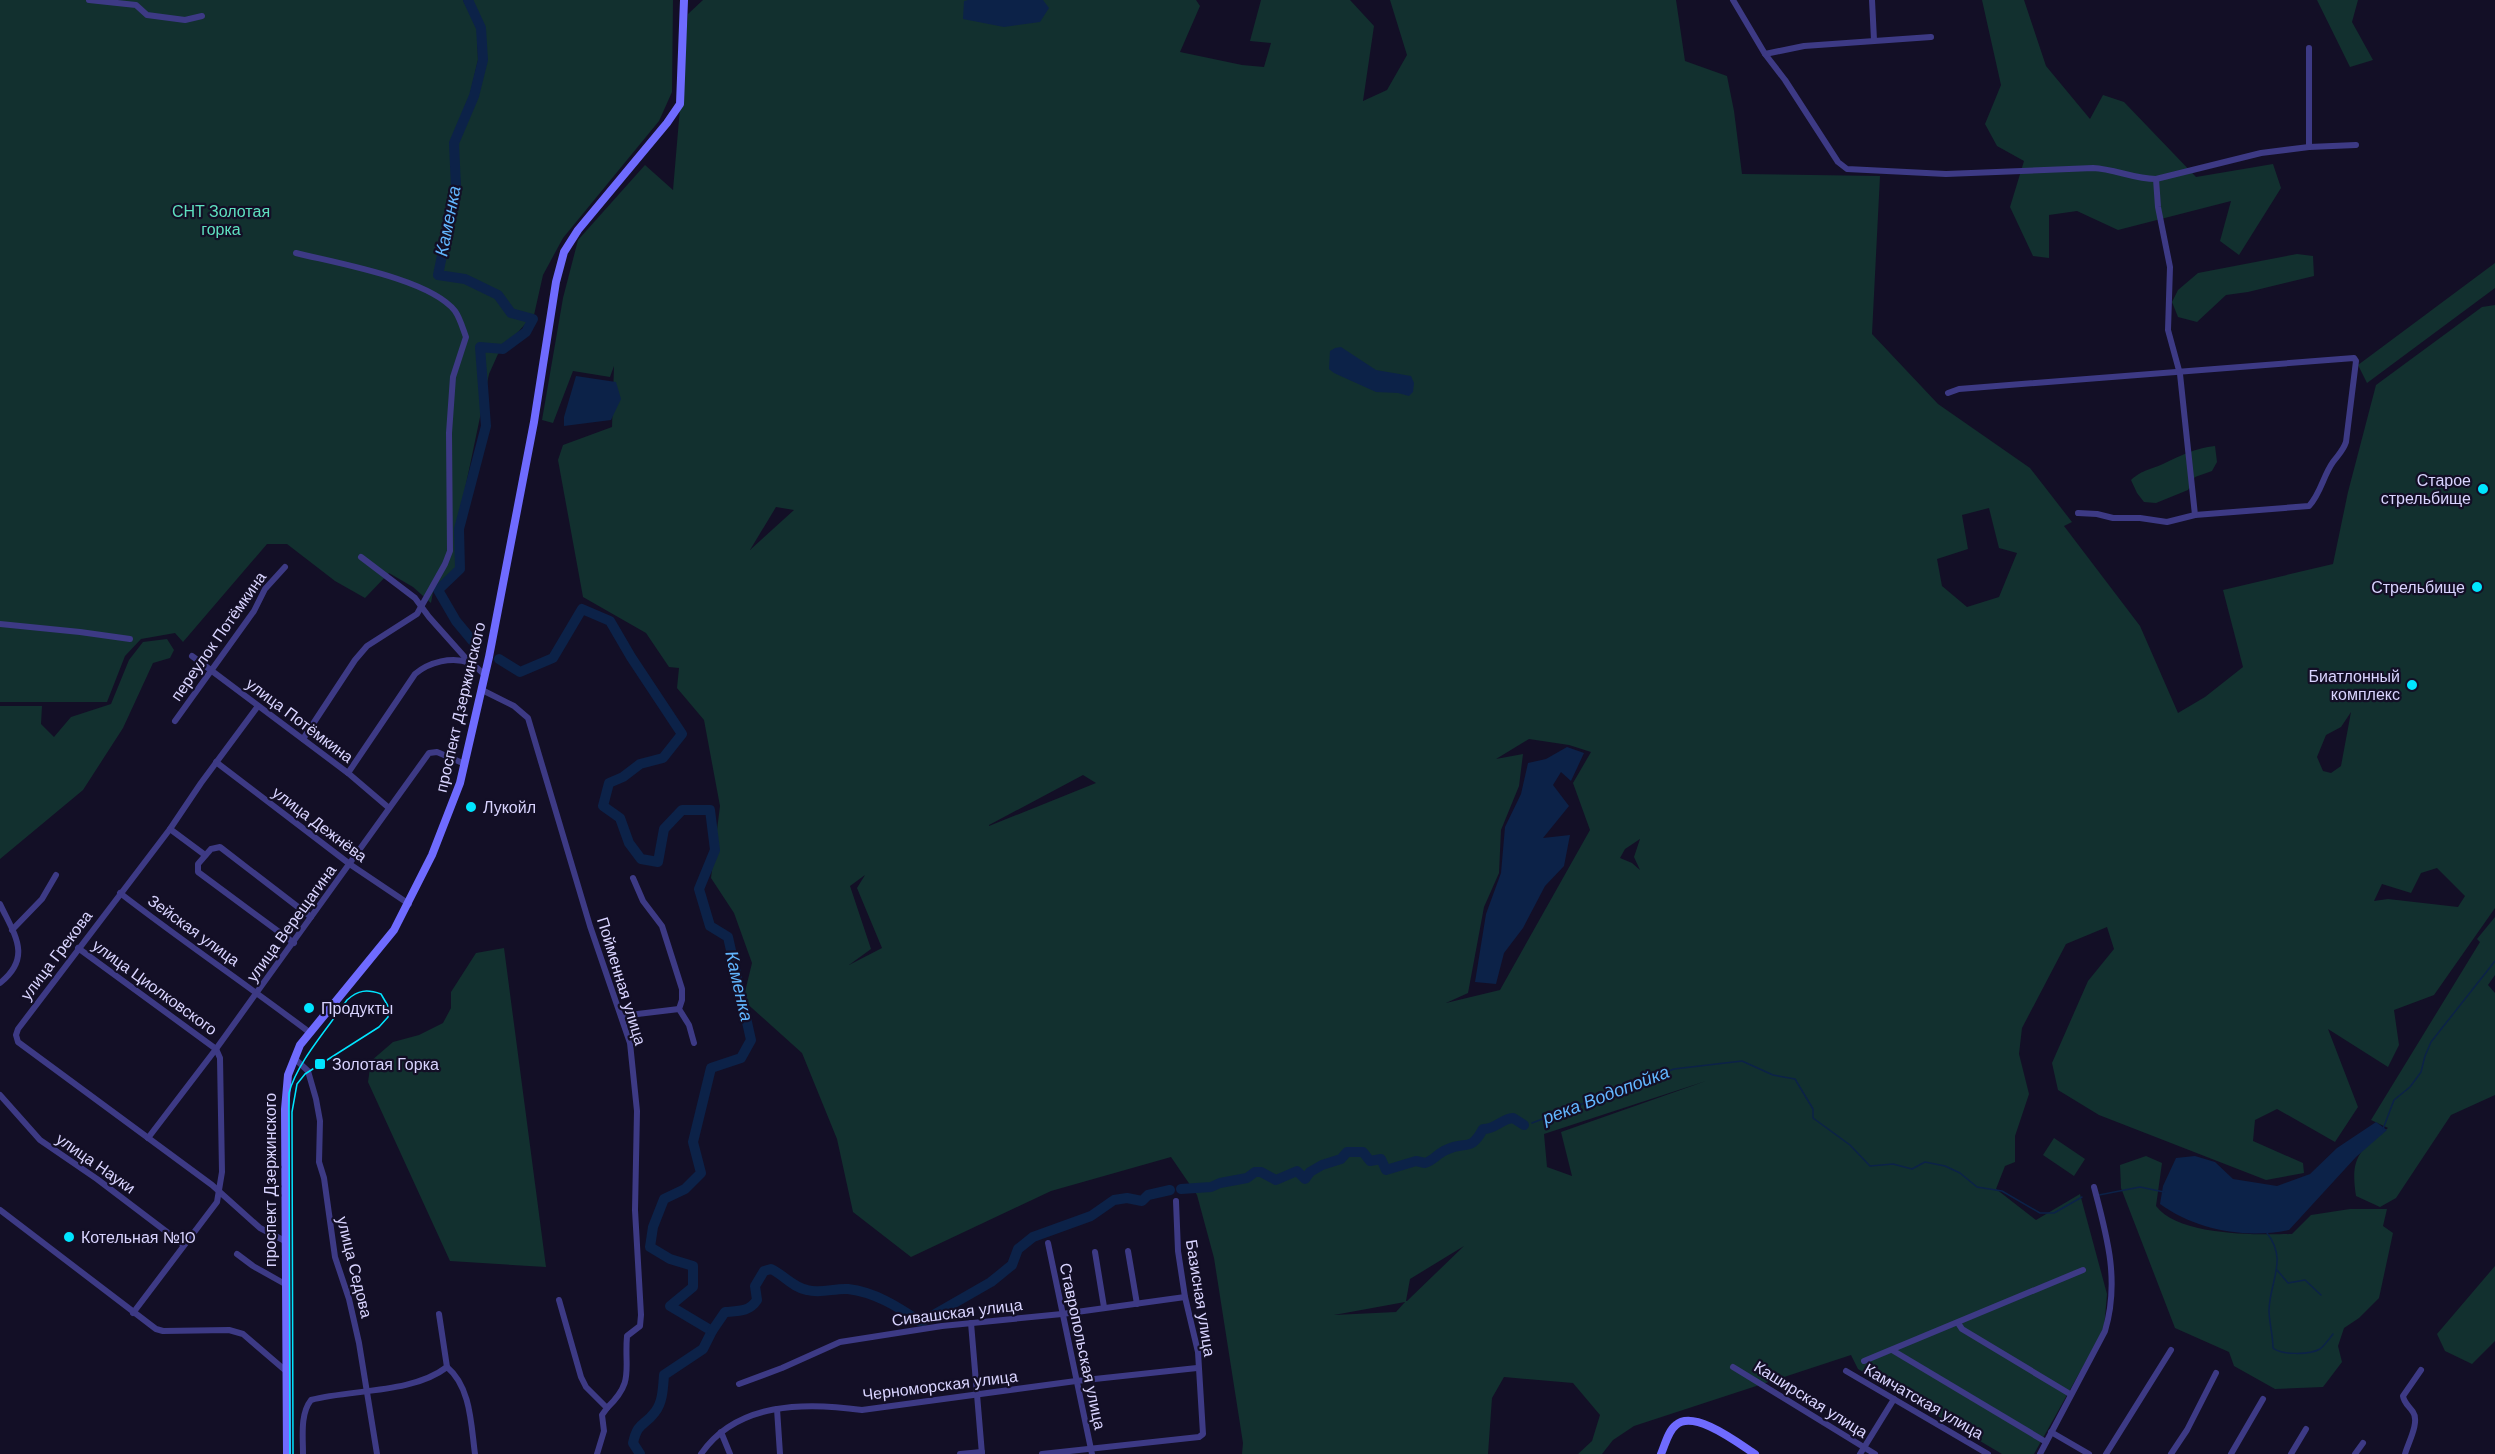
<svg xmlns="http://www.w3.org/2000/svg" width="2495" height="1454" font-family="'DM Sans',sans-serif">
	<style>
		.green { fill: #12302f; fill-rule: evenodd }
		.water { fill: #0c2248 }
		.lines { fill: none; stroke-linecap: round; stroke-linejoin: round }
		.stream { stroke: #0c2248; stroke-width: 1.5 }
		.river { stroke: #0c2248; stroke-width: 10 }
		.street { stroke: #3d3a85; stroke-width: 6 }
		.secondary { stroke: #6f6bff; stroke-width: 8 }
		.tram { stroke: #00e5ff; stroke-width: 1.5 }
		.poi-dot { fill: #00e5ff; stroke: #130f26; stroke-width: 2 }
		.labels { text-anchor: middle; stroke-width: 4.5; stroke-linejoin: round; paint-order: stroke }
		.park-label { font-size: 16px; fill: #5fe0c0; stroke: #130f26 }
		.poi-label { font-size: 16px; fill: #d9d4ff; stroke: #130f26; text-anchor: start }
		.street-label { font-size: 16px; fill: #d9d4ff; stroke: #130f26 }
		.water-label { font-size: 18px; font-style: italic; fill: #62b6ff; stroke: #130f26 }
	</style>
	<rect width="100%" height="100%" fill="#130f26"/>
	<g class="green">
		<polygon points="0,0 463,0 477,28 478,60 470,94 451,142 453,187 434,275 464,282 496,298 509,315 528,321 498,354 489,374 465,489 460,571 433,592 431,603 413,587 389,573 365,598 335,581 287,544 267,544 183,642 175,633 141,639 125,656 107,702 0,702"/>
		<polygon points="471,0 673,0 672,92 659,121 563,238 543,275 534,315 512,310 499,293 465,276 441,272 461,188 457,144 477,95 486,59 483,26"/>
		<path d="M703 0H1196L1200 6 1180 52 1242 65 1264 67 1271 43 1250 41 1261 0H1350L1374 26 1363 101 1387 90 1407 55 1390 0H1676L1685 61 1727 76 1734 111 1742 174 1880 176 1872 334 1938 404 2030 468 2072 522 2064 526 2140 626 2178 713 2205 697 2243 667 2223 590 2333 564 2348 492 2376 385 2482 307 2495 305V908L2434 995 2394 1010 2399 1045 2388 1067 2328 1029 2358 1107 2335 1142 2277 1109 2255 1120 2253 1141 2303 1163 2304 1173 2266 1180 2099 1115 2058 1090 2052 1063 2088 981 2114 949 2107 927 2066 944 2022 1028 2019 1054 2029 1094 2015 1136V1162L2005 1166 1996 1189 2036 1220 2080 1194 2107 1294 2104 1329 2034 1454H2002L1858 1369 1851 1355 1634 1426 1613 1440 1602 1454H1578L1592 1441 1600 1415 1573 1383 1504 1377 1492 1398 1488 1454H1242L1243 1443 1214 1258 1197 1195 1171 1157 1051 1191 911 1257 853 1212 837 1139 802 1053 743 1000 752 963 734 913 711 878 720 806 704 720 677 688 679 668 669 667 646 633 583 597 558 460 563 445 612 427 614 366 610 377 573 371 553 423 542 420 563 298 578 240 645 165 673 190 688 14ZM776 507 794 510 750 550ZM1989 508 1999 548 2017 553 1999 597 1967 607 1942 586 1937 559 1968 549 1962 515ZM2351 712 2341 766 2331 773 2323 771 2317 757 2326 735 2341 727ZM1529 739 1569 745 1591 752 1573 783 1590 830 1500 990 1446 1003 1468 993 1484 907 1499 873 1501 830 1519 786 1523 754 1496 759ZM1083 775 1096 783 989 826V825ZM1640 839 1634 857 1640 870 1632 863 1620 858 1625 849ZM2437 868 2465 896 2458 907 2388 899 2374 901 2382 884 2411 893 2421 873ZM865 875 857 888 882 948 849 965 871 949 850 886ZM1706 1081 1561 1132 1572 1176 1547 1167 1544 1134ZM1464 1246 1407 1301H1406L1410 1279ZM1405 1302 1396 1312 1334 1315Z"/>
		<polygon points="1982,0 2024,0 2046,66 2090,119 2103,95 2124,102 2196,177 2273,164 2281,188 2239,255 2220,241 2231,201 2118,230 2077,211 2049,215 2049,258 2033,256 2010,207 2024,161 1997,146 1985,124 2001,85"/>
		<polygon points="2317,0 2358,0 2352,22 2373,60 2350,67"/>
		<polygon points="2297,254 2313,256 2314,276 2248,292 2226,295 2197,322 2178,317 2172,302 2178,290 2198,273"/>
		<polygon points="2495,263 2495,288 2367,383 2358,365"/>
		<path d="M2215 446 2217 462 2212 471 2195 477 2188 490 2156 503 2144 502 2137 493 2131 480C2143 469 2151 470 2165 463 2182 455 2195 448 2215 446Z"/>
		<polygon points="167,639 174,650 170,658 153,663 123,728 83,790 0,859 0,706 42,706 41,724 54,737 71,717 111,704 129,660 143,642"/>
		<path d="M2495 917V975L2488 985 2495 993V1095L2451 1115 2396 1198 2380 1207 2356 1196C2350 1158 2359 1150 2388 1128L2371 1120 2480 942 2477 939Z"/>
		<polygon points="504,948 546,1267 450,1261 368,1082 371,1061 393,1042 419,1035 443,1023 451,1008 451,992 476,953"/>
		<polygon points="2054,1138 2085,1159 2074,1176 2043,1155"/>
		<path d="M2146 1156 2162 1163 2156 1206C2178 1236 2257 1235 2292 1234L2311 1215 2350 1209H2387L2383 1226 2393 1233 2379 1298 2359 1318 2344 1328 2338 1346 2342 1362 2323 1387 2275 1389 2234 1366 2229 1352 2175 1328 2121 1188 2120 1165Z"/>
		<polygon points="2495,1266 2495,1341 2472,1364 2445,1351 2437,1334"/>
	</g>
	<g class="water">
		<polygon points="968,0 1043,0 1049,8 1040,22 1004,27 963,19 964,1"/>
		<polygon points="1341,347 1376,370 1411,376 1414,383 1413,392 1409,396 1398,393 1376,392 1334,373 1329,369 1330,351 1335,348"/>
		<polygon points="576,376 616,382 621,399 611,420 564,426 564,417"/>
		<polygon points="1567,747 1584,753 1571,781 1561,772 1553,785 1569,806 1543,838 1570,835 1564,866 1545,886 1523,928 1504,953 1496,984 1475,982 1486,914 1501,873 1505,827 1521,794 1528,763 1546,759"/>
		<path d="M2376 1122 2387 1130 2356 1157 2289 1230C2245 1239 2196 1230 2160 1204L2163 1186 2176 1158 2195 1156 2215 1162 2233 1179 2277 1186 2310 1174 2337 1148Z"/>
	</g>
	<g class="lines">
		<g class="stream">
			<polyline points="1532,1123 1674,1069 1742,1061 1773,1075 1795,1079 1813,1109 1813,1118 1850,1145 1870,1166 1893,1164 1912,1169 1925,1162 1945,1166 1960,1173 1977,1187 2002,1191 2040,1213 2054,1213 2082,1197"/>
			<polyline points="2383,1129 2394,1100 2410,1087 2421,1072 2425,1056 2431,1042 2495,961"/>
			<polyline points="2099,1195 2140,1187 2164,1192"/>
			<path d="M2267 1233C2288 1260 2270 1280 2269 1310 2269 1322 2273 1335 2273 1348 2281 1355 2310 1355 2320 1349 2325 1345 2329 1339 2333 1334"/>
			<polyline points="2277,1270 2288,1283 2305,1280 2321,1295"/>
		</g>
		<g class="river">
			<polyline points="468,0 481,28 483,60 474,96 454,143 456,188 438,275 465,279 498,295 511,313 533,319 526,332 503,349 480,347 486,426 459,529 460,569 438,590 456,621 476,645"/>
			<path d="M499 659 520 672 553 658 582 609 610 621 631 657 682 734 663 758 640 764 623 777 609 783 603 806 620 818 629 843 641 859 658 862 664 829 682 810H710L715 850 699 889 710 926 728 937 751 1040 741 1058 711 1068 693 1142 701 1173 685 1189 664 1199 653 1227 650 1247 670 1259 693 1266V1287L670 1306 712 1331 703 1349 664 1375C663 1387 663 1402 655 1412 644 1427 638 1421 633 1443L640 1454"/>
			<path d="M1181 1189 1211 1187 1220 1183 1247 1178 1255 1172H1261L1276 1180 1297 1171 1305 1179 1310 1172 1322 1165 1341 1159 1347 1152H1363L1370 1161 1381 1159 1386 1170 1416 1161 1425 1163C1433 1161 1438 1153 1446 1150 1466 1140 1470 1153 1483 1129 1496 1129 1501 1119 1513 1118L1524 1125"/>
			<polyline points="923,1321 991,1282 1012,1265 1018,1249 1033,1237 1091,1216 1114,1200 1127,1198 1142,1201 1148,1195 1170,1190"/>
			<path d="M712 1331 725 1312C739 1311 749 1312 757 1300L755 1286 764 1271 771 1269C784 1275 792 1287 807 1290 821 1294 834 1288 848 1289 875 1292 898 1307 919 1321"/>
		</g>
		<g class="street">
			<polyline points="89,0 136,5 147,15 185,20 202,16"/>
			<path d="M1733 0 1765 54 1785 80 1838 162 1847 169 1946 174 2093 168C2115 169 2134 179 2156 179L2261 153 2309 147 2356 145"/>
			<polyline points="1872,0 1874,40"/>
			<polyline points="2309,48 2309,147"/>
			<polyline points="1765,54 1804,46 1931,37"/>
			<path d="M296 253C336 263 430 279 455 311 460 318 463 329 466 337L453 377 449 433 450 551 445 564 417 614 367 646 355 660 303 739"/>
			<path d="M1948 393 1959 389 2354 358 2356 361 2346 442C2343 451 2338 455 2333 462 2323 476 2321 493 2309 506L2195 515"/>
			<polyline points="2078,513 2097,514 2113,518 2140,518 2167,522 2195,515 2180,374 2168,330 2170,267 2158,207 2156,179"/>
			<polyline points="361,557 415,598 429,617 470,663"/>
			<polyline points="0,624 80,632 130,639"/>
			<polyline points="192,656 348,773 389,808"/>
			<path d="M482 690 514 706 528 718 590 926 630 1043 637 1111 635 1210 641 1315 640 1326 627 1336C624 1370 635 1381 607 1408"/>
			<polyline points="258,706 201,783 170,829 18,1029 16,1035 18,1042 212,1185 260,1228 285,1241"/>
			<polyline points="175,721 254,611 265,589 285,567"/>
			<polyline points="216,762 351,865 409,904"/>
			<path d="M348 773 415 674C429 662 452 656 470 663 475 665 481 672 485 675"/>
			<polyline points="170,829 205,855"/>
			<polyline points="633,878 643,901 662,926 682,989 682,1000 679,1009 689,1025 694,1043"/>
			<path d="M120 893C182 941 247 985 309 1032"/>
			<path d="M0 904C14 934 33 957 0 983"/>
			<polyline points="12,930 42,899 56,875"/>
			<polyline points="294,943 198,872 198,864 211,849 220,847 311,917"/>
			<polyline points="78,948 216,1049 220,1058 222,1172 217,1202 133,1313"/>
			<polyline points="621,1016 679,1009"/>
			<polyline points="294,1058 308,1071 316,1099 320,1121 319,1162 324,1178 335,1257 349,1299 359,1343 377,1454"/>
			<polyline points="0,1095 40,1140 97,1179 184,1245"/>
			<polyline points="148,1138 216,1049 429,753 437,752 465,764"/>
			<polyline points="0,1210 156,1329 163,1331 229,1330 243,1334 286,1371"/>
			<polyline points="1048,1243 1092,1454"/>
			<polyline points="1128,1251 1137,1304"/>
			<polyline points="1095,1252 1104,1307"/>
			<polyline points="237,1254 253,1266 285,1284"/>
			<polyline points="559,1300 581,1377 586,1387 607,1408 602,1415 604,1431 597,1454"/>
			<polyline points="439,1314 447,1367"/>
			<polyline points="971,1323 982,1454"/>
			<polyline points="1958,1323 1962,1329 2070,1394"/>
			<polyline points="1892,1350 2046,1442"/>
			<polyline points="1864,1361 2083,1270"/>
			<polyline points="1733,1367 1875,1454"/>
			<polyline points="1846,1371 1988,1454"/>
			<polyline points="739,1384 782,1368 840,1342 942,1326 1062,1314 1185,1297"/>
			<polyline points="777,1409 780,1454"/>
			<polyline points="721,1432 730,1454"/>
			<polyline points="2051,1432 2089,1454"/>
			<path d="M303 1454C303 1437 300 1414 311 1400 351 1389 412 1394 447 1367 471 1387 471 1425 475 1454"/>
			<path d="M701 1454C737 1402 805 1402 862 1410L1076 1381 1197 1368"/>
			<polyline points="960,1454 982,1452"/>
			<polyline points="1042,1454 1199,1437 1203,1434 1198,1352 1185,1297 1178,1251 1176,1201"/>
			<polyline points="1860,1454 1894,1399"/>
			<path d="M2040 1454 2105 1331C2120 1281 2107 1236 2094 1187"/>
			<polyline points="2106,1454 2171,1350"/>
			<polyline points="2171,1454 2187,1430 2216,1373"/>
			<polyline points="2231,1454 2263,1399"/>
			<polyline points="2291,1454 2306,1429"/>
			<polyline points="2355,1454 2363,1443"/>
			<path d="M2405 1454C2408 1443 2420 1422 2413 1412 2409 1406 2404 1403 2403 1396L2421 1370"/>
		</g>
		<g class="secondary">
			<polyline points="287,1454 285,1109 288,1075 300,1045 394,930 432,855 460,783 489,657 534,422 556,282 564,252 578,230 667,123 680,104 684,0"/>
			<path d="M1661 1454C1665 1445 1668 1431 1676 1425 1694 1409 1738 1443 1755 1454"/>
		</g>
		<path class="tram" d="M290 1454 289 1093C297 1062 329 1027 347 1000 358 990 367 989 381 994L388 1006V1017L379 1027 305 1074 297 1084 292 1112 293 1454"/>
	</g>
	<g class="poi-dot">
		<circle cx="2483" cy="489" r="6"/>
		<circle cx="2477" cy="587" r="6"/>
		<circle cx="2412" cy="685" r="6"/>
		<circle cx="471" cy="807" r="6"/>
		<circle cx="309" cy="1008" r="6"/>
		<rect x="314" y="1058" width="12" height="12" rx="3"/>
		<circle cx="69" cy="1237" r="6"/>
	</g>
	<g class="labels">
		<g class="park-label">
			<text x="221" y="217">СНТ Золотая<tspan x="221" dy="18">горка</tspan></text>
		</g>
		<g class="poi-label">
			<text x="2471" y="486" text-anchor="end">Старое<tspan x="2471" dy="18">стрельбище</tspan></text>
			<text x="2465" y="593" text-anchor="end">Стрельбище</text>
			<text x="2400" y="682" text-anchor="end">Биатлонный<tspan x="2400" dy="18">комплекс</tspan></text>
			<text x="483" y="813">Лукойл</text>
			<text x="321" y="1014">Продукты</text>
			<text x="332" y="1070">Золотая Горка</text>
			<text x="81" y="1243">Котельная №10</text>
		</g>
		<g class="street-label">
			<text transform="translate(218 636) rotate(-55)" y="6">переулок Потёмкина</text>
			<text transform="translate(460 707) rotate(-77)" y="6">проспект Дзержинского</text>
			<text transform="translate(300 720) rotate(37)" y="6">улица Потёмкина</text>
			<text transform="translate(320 824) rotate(37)" y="6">улица Дежнёва</text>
			<text transform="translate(291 923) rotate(-54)" y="6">улица Верещагина</text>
			<text transform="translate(194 930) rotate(36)" y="6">Зейская улица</text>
			<text transform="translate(56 955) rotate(-53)" y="6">улица Грекова</text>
			<text transform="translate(622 981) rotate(73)" y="6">Пойменная улица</text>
			<text transform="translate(155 987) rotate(36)" y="6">улица Циолковского</text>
			<text transform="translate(96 1163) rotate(35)" y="6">улица Науки</text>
			<text transform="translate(270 1180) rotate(-90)" y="6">проспект Дзержинского</text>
			<text transform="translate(355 1267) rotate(76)" y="6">улица Седова</text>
			<text transform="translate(1201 1298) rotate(81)" y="6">Базисная улица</text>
			<text transform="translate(957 1312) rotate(-7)" y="6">Сивашская улица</text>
			<text transform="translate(1083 1346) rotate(78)" y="6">Ставропольская улица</text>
			<text transform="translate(940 1385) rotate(-7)" y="6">Черноморская улица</text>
			<text transform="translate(1811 1399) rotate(32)" y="6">Каширская улица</text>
			<text transform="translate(1924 1401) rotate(30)" y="6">Камчатская улица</text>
		</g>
		<g class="water-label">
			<text transform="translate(448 221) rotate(-79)" y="6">Каменка</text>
			<text transform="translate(739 986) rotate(77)" y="6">Каменка</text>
			<text transform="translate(1606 1095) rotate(-21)" y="6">река Водопойка</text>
		</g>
	</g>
</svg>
